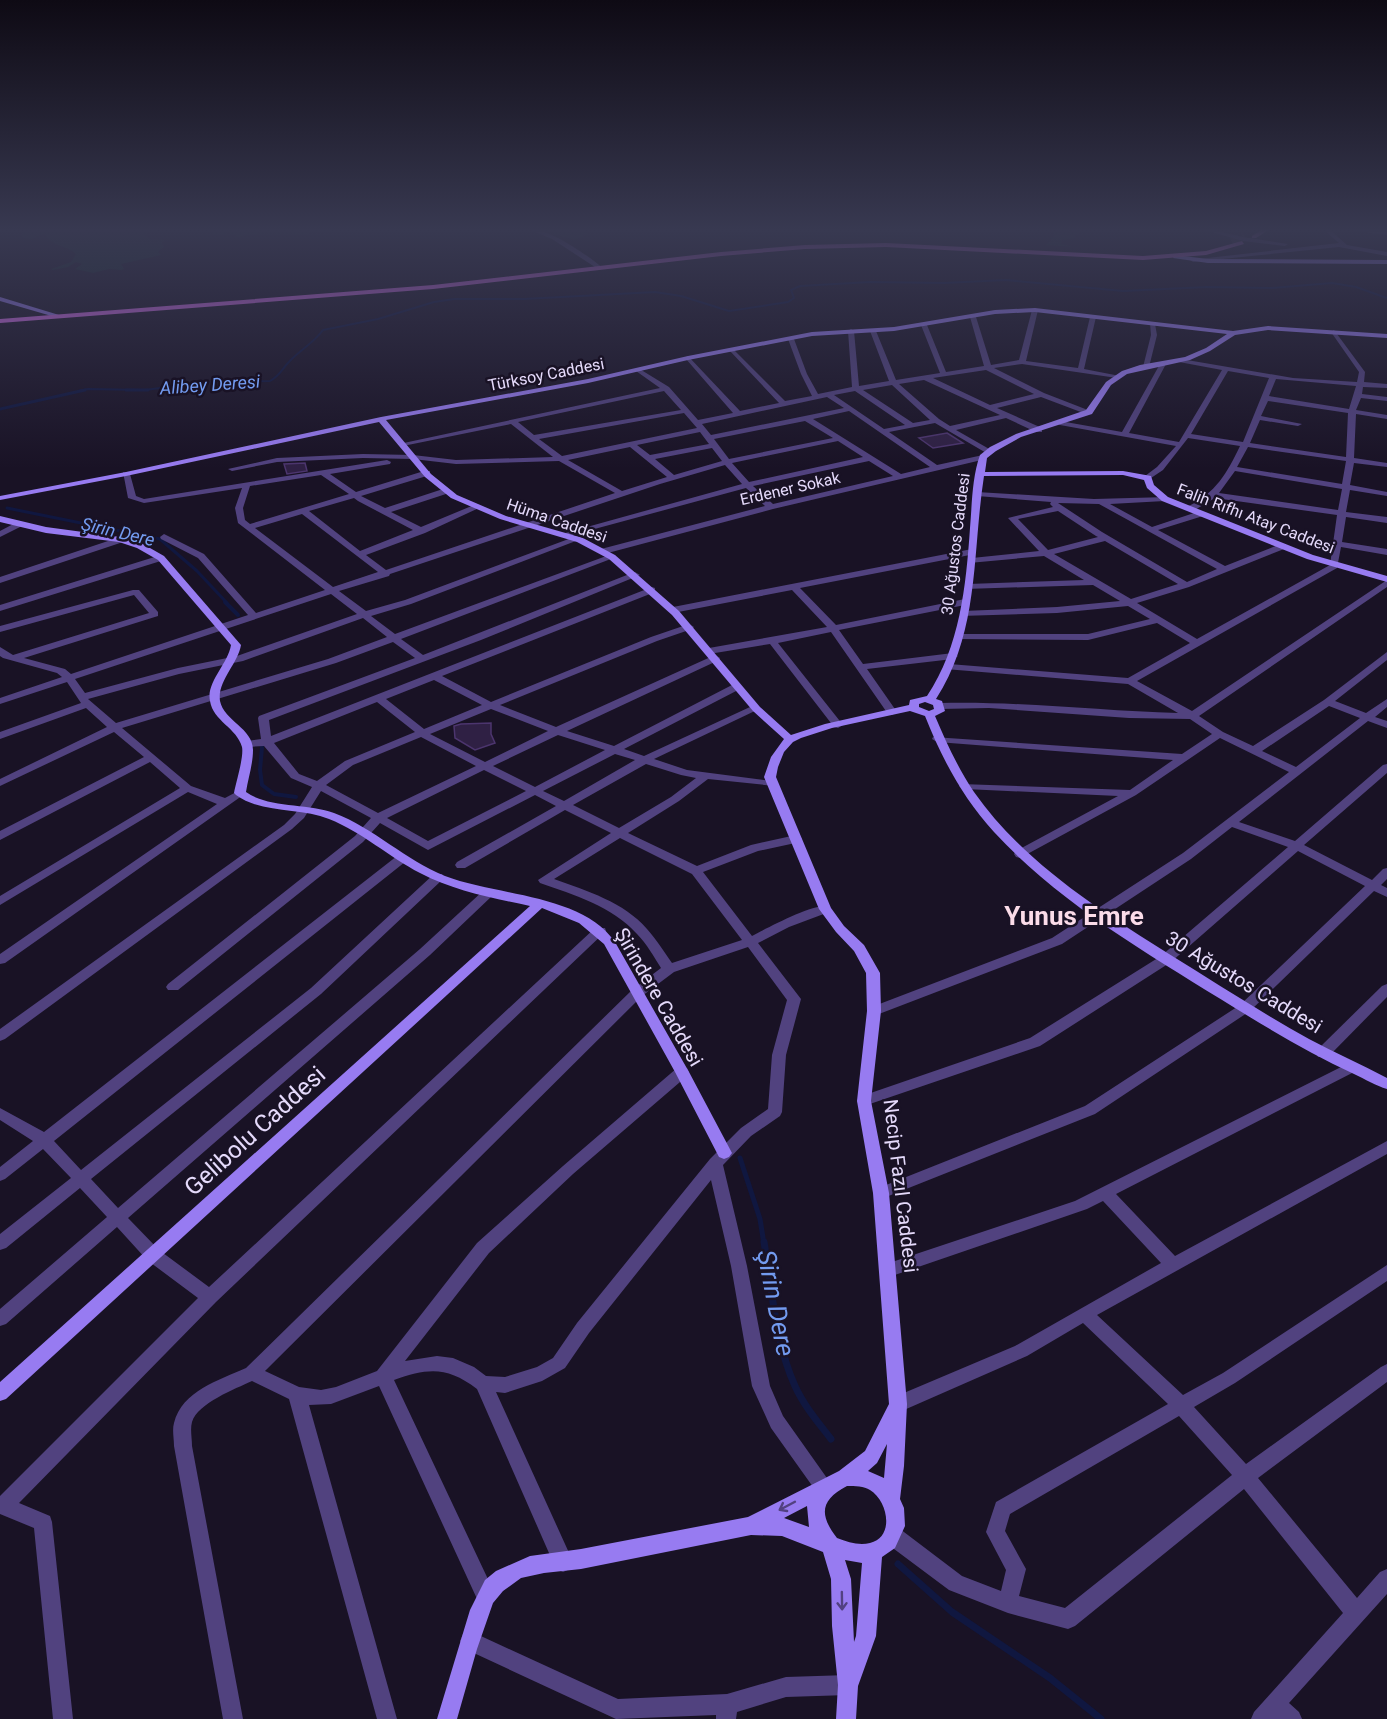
<svg xmlns="http://www.w3.org/2000/svg" width="1387" height="1719" font-family="Roboto,sans-serif">
	<style>
		.green { fill: #162a2e }
		.lines { fill: none; stroke-linecap: round; stroke-linejoin: round }
		.stream-far4 { stroke: #101740; stroke-width: 2 }
		.stream-far3 { stroke: #101740; stroke-width: 3 }
		.stream-far2 { stroke: #101740; stroke-width: 4 }
		.stream-far1 { stroke: #101740; stroke-width: 5 }
		.stream { stroke: #101740; stroke-width: 7 }
		.building { fill: #2f2044; stroke: #4c356e; stroke-width: 1.5 }
		.primary-tunnel { stroke: #383045; stroke-width: 8; stroke-dasharray: 8 4; stroke-linecap: butt }
		.street { fill: #51427f; fill-rule: evenodd }
		.secondary { fill: #977bf1; fill-rule: evenodd }
		.primary { fill: #da6def; fill-rule: evenodd }
		.oneway { stroke: #524181 }
		.labels { text-anchor: middle; stroke-width: 5; stroke-linejoin: round; paint-order: stroke }
		.far-street-label { font-size: 16px; fill: #e5dafb; stroke: #191225 }
		.far-water-label { font-size: 18px; font-style: italic; fill: #739bf0; stroke: #191225 }
		.street-label { font-size: 20px; fill: #e5dafb; stroke: #191225 }
		.near-street-label { font-size: 24px; fill: #e5dafb; stroke: #191225 }
		.district-label { font-size: 26px; font-weight: bold; fill: #fbdce9; stroke: #191225 }
		.near-water-label { font-size: 26px; font-style: italic; fill: #739bf0; stroke: #191225 }
	</style>
	<rect width="100%" height="100%" fill="#191225"/>
	<g class="green">
		<path d="M31 229H144L158 231 143 234 149 239 165 240 162 243 164 247 158 252 161 255 121 264 124 269 121 270 109 269 93 273 75 269 82 264 76 262 68 267 53 270 51 269 71 262 76 254C65 244 52 248 45 233L32 239 23 238 22 234Z"/>
		<path d="M210 229H343L312 232 306 235C283 233 259 232 237 237L226 231 224 235H213Z"/>
		<polygon points="538,229 583,229 588,234 575,240"/>
		<polygon points="1055,229 1082,229 1080,233 1074,236 1076,238 1062,240 1061,244 1074,247 1046,245 1053,238"/>
	</g>
	<g class="lines">
		<path class="stream-far4" d="M78 391 88 389 145 390 206 382 270 381C279 376 281 371 287 364 298 351 313 344 323 330L378 319 434 302 454 299H524L655 292 681 296 729 311 788 302 794 298 791 290 800 286 870 282 944 283 1006 280 1123 291 1207 287 1272 288 1332 283 1356 287 1387 298"/>
		<g class="stream-far3">
			<polyline points="126,390 148,390"/>
			<polyline points="0,409 85,390"/>
			<polyline points="7,508 160,539 197,571 227,603"/>
		</g>
		<g class="stream-far2">
			<polyline points="225,602 238,615"/>
			<polyline points="262,747 260,770 262,785 274,794 296,797"/>
		</g>
		<polyline class="stream-far1" points="740,1158 760,1219 764,1244"/>
		<g class="stream">
			<path d="M764 1242C772 1289 775 1342 795 1386 804 1406 818 1422 831 1439"/>
			<polyline points="898,1564 952,1612 1050,1678 1101,1719"/>
		</g>
	</g>
	<g class="building">
		<polygon points="947,433 963,443 933,448 919,438"/>
		<polygon points="305,463 307,471 287,474 284,464"/>
		<polygon points="491,723 491,734 495,743 475,750 455,738 454,726 461,724"/>
	</g>
	<g class="lines">
		<polyline class="primary-tunnel" points="1232,242 1244,235"/>
		<g class="street">
			<path d="M528 229C548 227 587 255 603 268L598 269 552 239Z"/>
			<polygon points="1201,229 1209,229 1243,237 1288,244 1285,246 1243,241"/>
			<polygon points="1326,229 1329,229 1347,245 1387,252 1387,256 1339,247 1193,262 1190,260 1339,243 1325,231"/>
			<polygon points="1354,229 1387,231 1387,235 1357,231"/>
			<path d="M1035 308 1038 310 1026 361 1078 368 1090 317 1093 315 1096 317 1084 369 1120 376 1117 378 1022 364 994 368 1044 393 1093 412 1086 414 1041 397 997 408 1042 428V432H1036L1006 418 956 430 991 450V454H988L935 423 889 432 937 465 983 455H986V459L773 509 604 554 601 553V549L765 506 746 488 565 537 558 535 742 484 725 465 660 484 390 574 389 576 339 591 366 611 405 600 574 537 581 539 411 604 371 616 395 634 609 555H615L616 557 401 639 423 655 632 573 635 572 640 575 481 640 269 720 271 736 652 587 655 588V592L442 676 491 702 651 637 689 624 694 627 692 629 657 641 500 705 556 727 715 655 720 658 719 660 567 731 614 746 732 685H740V689L624 749 644 756 750 707H758L759 709 654 759 687 770 771 781 777 784 775 786 708 779 679 801 628 833 697 866 751 845 796 835 800 836 802 839 800 842 758 851 703 872 752 936C767 928 814 903 829 906L831 909 829 912 789 927 758 943 801 999 786 1055 782 1112 780 1116 751 1136 723 1165 747 1266 770 1386 783 1416 834 1488 832 1494 825 1497 818 1494 771 1428 752 1386 731 1266 711 1180 589 1333 565 1368 542 1381 505 1393 496 1392 570 1555 573 1562 570 1569 563 1572 556 1569 477 1389C447 1366 428 1368 394 1380L495 1594 492 1601 485 1604 478 1601 379 1386 331 1404 309 1405 397 1719H377L289 1399 252 1381C235 1389 198 1403 192 1422 190 1429 192 1438 192 1446L243 1719H223L174 1446C174 1438 172 1430 174 1423 182 1391 219 1380 246 1368L632 990 661 968C654 957 647 944 637 934 612 906 574 895 540 883L538 880 611 833 565 810 465 868H457L455 865 457 862 556 806 535 795 428 850 380 823 363 842 178 990H168L166 987 168 984 355 836 371 818 321 791 304 818 292 829 5 1039 0 1041V1029L284 825 295 814 312 787 291 778 264 746 247 747 242 744 247 741 261 739 258 718 259 716 415 658 393 642 336 663 122 728 191 786 225 798 240 790 246 793 5 963 0 964V954L217 804 188 792 0 905V896L180 788 150 762 0 840V831L144 757 114 732 0 786V779L107 727 86 708 0 739V732L81 703 67 682 0 704V698L62 677 57 673 3 658 0 656V647L13 655 149 613 134 595 0 632V626L133 590H139L158 612V616L24 658 65 669 71 674 248 615 198 558 161 539 160 537 164 534 204 554 256 613 325 590 238 523 235 508 242 488 144 503 128 498 123 472 130 474 136 496 144 499 387 460 391 462 390 464 330 474 356 492 424 471H430V475L361 496 385 508 443 489H449V493L391 512 421 527 474 505 481 507 425 533 366 555 386 570 615 493 559 461 456 464 413 459 363 458 277 462 232 471 228 469 277 458 363 454 413 455 456 460 553 457 511 424 403 446 399 444 660 388 636 371 635 370 638 368 669 387 698 420 733 413 686 359V357L688 356 740 411 779 403 730 351 729 350 732 348 785 401 812 396 801 374 788 339 791 337 794 339 807 374 818 394 852 387 848 331 851 329 854 331 859 386 889 381 870 331 873 329 876 331 896 380 940 373 921 325 924 323 927 325 946 372 984 366 970 317 973 315 976 317 991 365 1019 360 1032 310ZM986 370 1034 394 990 405 933 378ZM924 380 1000 415 950 426 939 419 899 384ZM892 385 930 420 913 423 863 390ZM664 391 681 410 534 435 518 422ZM855 391 905 425 884 429 834 395ZM827 397 844 408 711 435 702 424ZM849 411 930 467 901 474 813 419ZM684 413 697 428 562 456 539 439ZM805 421 833 438 729 459 714 439ZM700 432 709 444 650 455 637 445ZM838 441 863 457 749 482 732 463ZM630 447 667 477 622 491 568 460ZM712 448 722 461 674 475 655 459ZM869 461 893 476 773 504 753 486ZM321 475 349 494 250 524 245 520 243 508 250 486ZM354 498 358 501 413 530 360 551 309 511ZM302 514 378 572 333 587 255 528ZM331 594 357 614 237 656 178 668 85 693 75 679ZM363 618 387 637 328 659 116 723 88 699 179 674 243 661ZM434 680 482 705 424 729 386 699ZM377 702 415 732 345 761 317 781 299 774 274 743ZM491 709 548 731 485 762 430 734ZM558 735 605 750 535 787 493 766ZM421 737 476 766 378 813 326 785 353 765ZM615 754 635 760 564 801 543 791ZM646 764 681 775 696 778 671 797 619 828 573 805ZM484 770 526 791 428 841 387 818ZM620 838 692 874 742 940 672 963C664 952 657 940 647 929 624 902 587 891 554 879ZM748 947 787 1000 772 1055 768 1109 741 1128 710 1159 577 1323 553 1358 537 1367 505 1377 486 1376 474 1367 453 1358 437 1356 405 1361 489 1253 573 1174 687 1076 689 1072 687 1068 682 1067 677 1068 563 1166 477 1243 377 1371 336 1387 321 1390 299 1387 265 1371 642 996 674 972Z"/>
			<polygon points="1150,323 1155,324 1157,335 1149,367 1146,369 1143,367 1151,335"/>
			<path d="M1334 330 1365 372 1364 382 1387 384V388L1363 387 1362 394 1387 397V401L1361 398 1356 410 1387 415V419L1356 414 1354 458 1387 463V467L1354 463 1350 485 1387 492V496L1350 490 1346 512 1387 517V523L1346 517 1342 542 1387 549V555L1341 547 1337 568 1137 681 1192 711 1387 580V587L1199 716 1223 732 1253 746 1324 700 1387 652V660L1335 701 1366 713 1387 699V707L1375 717 1387 721V728L1368 721 1239 822 1295 841 1383 765 1387 764V773L1304 845 1372 880 1383 869 1387 868V879L1381 885 1387 888V897L1374 891 1250 1011 1095 1114 886 1197 881 1199 876 1197 873 1193 876 1189 1085 1106 1240 1005 1365 886 1298 851 1171 962 1040 1046 864 1106 859 1105 857 1101 859 1097 1030 1038 1161 956 1288 847 1232 827 1191 859 1062 944 879 1014H869L867 1011 869 1008 1052 938 1183 853 1289 772 1220 738 1136 795 1020 858 1016 857 1014 854 1016 851 1118 796 965 789 961 788 959 786 961 784 1130 790 1173 760 937 742 932 739 933 737 1182 754 1212 734 1190 719 1129 718 989 708 940 709 935 706 940 703C1020 701 1099 711 1178 713L1128 684 945 669 944 667 949 664 1128 678 1190 643 1157 623 1088 640 957 639 955 637 960 634H1088L1150 619 1128 606 1057 613 960 616V612L963 611 1057 607 1120 601 1093 585 965 589V585L968 584 1084 580 1044 556 969 563 968 561 972 558 1039 551 1008 518 1053 507 1050 504 1051 502 977 496 973 494 977 492 1094 499 1168 497 1169 499 1165 501 1110 504 1152 527 1197 512H1203V516L1158 530 1225 566 1278 545H1284V549L1189 587 1137 603 1197 639 1330 565 1337 515 1215 498 1193 511H1187V507C1216 493 1227 473 1240 446L1188 438 1163 470 1148 480H1145V476L1157 467 1176 446 1060 425 1056 423 1060 421 1122 432 1160 364 1163 362 1166 364 1129 433 1179 442 1222 370 1179 362V360L1181 359 1293 378 1357 382 1359 372 1331 332ZM1228 371 1269 378 1243 442 1191 434ZM1276 379 1356 386 1349 409 1269 396ZM1268 401 1348 413 1346 457 1250 443 1260 420 1298 426 1302 424 1261 416ZM1248 447 1346 461 1342 484 1237 467ZM1235 471 1342 489 1338 510 1219 493ZM1058 503 1099 504 1217 569 1187 582 1102 532ZM1058 511 1096 536 1098 537 1048 550 1018 519ZM1105 541 1178 584 1131 599 1054 554ZM1329 706 1360 718 1296 767 1262 751Z"/>
			<polygon points="19,521 23,524 22,526 0,537 0,531"/>
			<polygon points="120,537 124,540 123,542 0,583 0,577"/>
			<polygon points="972,549 975,550 975,554 800,588 836,625 965,599 970,602 965,605 839,630 863,664 953,653 958,656 953,659 867,669 897,712 892,715 888,714 831,632 778,643 843,725 838,728 834,727 770,644 709,654 704,651 709,648 827,627 792,590 673,613 668,610 673,607"/>
			<polygon points="161,555 165,558 164,560 0,611 0,605"/>
			<polygon points="401,855 407,859 405,862 54,1141 81,1170 311,988 434,874 442,874 444,877 442,880 321,994 91,1179 118,1208 420,949 484,890 492,890 494,893 492,896 430,955 128,1218 159,1250 209,1287 595,928 605,928 606,931 216,1302 19,1503 50,1516 52,1522 73,1719 53,1719 34,1528 0,1514 0,1496 198,1298 147,1260 117,1227 6,1324 0,1326 0,1309 107,1217 80,1188 6,1248 0,1250 0,1234 71,1178 43,1149 5,1179 0,1181 0,1167 33,1141 0,1120 0,1108 44,1132 397,856"/>
			<polygon points="1387,984 1387,997 1328,1057 1318,1057 1316,1053 1318,1049 1382,986"/>
			<path d="M1351 1062 1356 1063 1358 1067 1356 1071 1116 1194 1175 1256 1387 1141V1154L1097 1315 1183 1395 1223 1373 1387 1265V1281L1235 1383 1194 1407 1246 1464 1381 1367 1387 1364V1382L1258 1478 1357 1598 1380 1572 1387 1569V1594L1289 1703 1299 1712 1302 1719H1251L1254 1712 1343 1613 1244 1489 1075 1626 1068 1629 1008 1613 949 1590 886 1543 883 1536 886 1529 893 1527 900 1529 962 1576 1001 1591 1006 1570 986 1532 996 1502 1168 1404 1083 1323 1027 1356 904 1410 898 1412 892 1410 889 1404 892 1398 1015 1346 1161 1263 1103 1201 1087 1209 889 1277 883 1275 881 1270 883 1265 1075 1201ZM1179 1416 1232 1475 1065 1608 1019 1596 1026 1569 1005 1531 1010 1514Z"/>
			<polygon points="470,1631 618,1699 727,1694 786,1677 848,1675 855,1678 858,1685 855,1692 848,1695 786,1697 737,1712 736,1719 716,1719 716,1715 616,1719 463,1648 460,1641 463,1634"/>
		</g>
		<g class="secondary">
			<polygon points="1175,255 1208,259 1387,260 1387,264 1208,263 1173,258"/>
			<polygon points="0,297 59,315 60,316 55,317 0,301"/>
			<path d="M1035 308 1233 331 1268 326 1387 334V338L1268 330 1235 335 1210 351 1190 360 1127 374 1111 385 1092 414 1021 437 996 451 987 458 985 472 1123 471 1151 476 1154 485 1168 497 1313 555 1387 576V582L1307 559 1162 501 1147 488 1144 480 1123 475 984 476C972 553 980 631 936 699L942 701 945 711 935 716C946 742 958 768 974 792 1023 862 1099 910 1169 954 1216 983 1262 1013 1309 1039 1335 1053 1361 1064 1387 1078V1089C1376 1086 1365 1079 1354 1074 1313 1055 1274 1032 1235 1008 1152 956 1061 905 994 832 963 798 942 759 925 716L910 711 832 728 801 738 793 742 784 752 778 767 776 777 831 908 844 926 864 945 880 973 881 1011 871 1101 889 1193 907 1404 904 1466 900 1499 904 1508 905 1526 895 1548 882 1557 876 1636 858 1686 856 1719H836L838 1685 832 1626 831 1579 823 1552 782 1536 751 1535 581 1569 544 1573 521 1578 503 1591 493 1603 477 1649 457 1719H437L470 1610 485 1580 496 1571 530 1556 581 1549 748 1517 839 1471 865 1451 889 1404 873 1193 857 1101 867 1011 866 973 854 951 836 932 819 909 764 777 771 757 784 739 753 711 672 615 609 559 577 542 500 519 451 498 425 477 379 422 126 476 0 500V496L126 472 381 417 588 379 688 356 812 332 894 327 995 310ZM1035 312 1227 334 1206 348 1185 357 1140 365 1122 371 1106 382 1086 410 1016 434 990 447 980 455C972 477 972 505 970 528 966 586 960 647 927 696L910 700 909 705 825 724 791 735 760 707 679 611 615 555 583 538 506 516 457 495 431 474 386 420 588 383 688 360 812 336 894 331 995 314ZM925 702 933 705 934 709 929 711 919 707V704ZM887 1444 884 1478 868 1471 877 1463ZM847 1486C855 1486 864 1486 870 1490 888 1501 895 1537 870 1543 859 1546 848 1542 837 1538 819 1515 820 1500 847 1486ZM807 1506 809 1527 784 1518ZM845 1560 862 1563 856 1636 854 1642 851 1579Z"/>
			<path d="M0 516 46 527 120 537 143 544 164 556 241 645C238 664 217 681 220 701 224 721 253 728 253 750 253 764 248 779 246 792 268 808 308 803 334 813 374 828 405 860 445 876 497 896 582 894 615 942L689 1072 732 1153 729 1157 724 1159 719 1157 675 1072 604 944 579 923 542 908 6 1399 0 1401V1382L530 906C493 898 454 891 420 873 389 857 362 832 329 819 300 807 262 814 236 795L234 793C236 782 244 757 242 747 237 728 213 721 210 701 206 682 228 664 231 645L158 560 137 548 119 542 46 533 0 522Z"/>
		</g>
		<g class="primary">
			<polygon points="1263,229 1270,229 1256,238 1252,238 1252,236"/>
			<polygon points="1242,241 1244,244 1206,255 1143,260 886,247 805,249 721,256 433,289 0,323 0,319 433,285 721,252 805,245 886,243 1143,256 1206,251"/>
		</g>
	</g>
	<defs><path id="oneway-shaft" d="M-6 0H5M1.5-3L5.5 0L1.5 3" fill="none" stroke-width="1.6" stroke-linecap="round" stroke-linejoin="round" transform="scale(1.5)"/></defs>
	<g class="oneway">
		<use href="#oneway-shaft" transform="translate(787 1506) rotate(152)"/>
		<use href="#oneway-shaft" transform="translate(842 1601) rotate(89)"/>
	</g>
	<linearGradient id="sky" x2="0" y2="1"><stop stop-color="#0e0a14"/><stop offset="0.49" stop-color="#383951"/><stop offset="1" stop-color="#383951" stop-opacity="0"/></linearGradient>
	<rect width="1387" height="469" fill="url(#sky)"/>
	<g class="labels">
		<g class="far-street-label">
			<text transform="translate(546 374) rotate(-11)" y="6">Türksoy Caddesi</text>
			<text transform="translate(790 488) rotate(-13)" y="6">Erdener Sokak</text>
			<text transform="translate(1256 518) rotate(21)" y="6">Falih Rıfhı Atay Caddesi</text>
			<text transform="translate(557 520) rotate(19)" y="6">Hüma Caddesi</text>
			<text transform="translate(955 544) rotate(-83)" y="6">30 Ağustos Caddesi</text>
		</g>
		<g class="far-water-label">
			<text transform="translate(210 385) rotate(-4)" y="6">Alibey Deresi</text>
			<text transform="translate(118 532) rotate(13)" y="6">Şirin Dere</text>
		</g>
		<g class="street-label">
			<text transform="translate(1244 982) rotate(31)" y="7">30 Ağustos Caddesi</text>
			<text transform="translate(659 997) rotate(60)" y="7">Şirindere Caddesi</text>
			<text transform="translate(901 1186) rotate(83)" y="7">Necip Fazıl Caddesi</text>
		</g>
		<g class="near-street-label">
			<text transform="translate(255 1131) rotate(-42)" y="8">Gelibolu Caddesi</text>
		</g>
		<g class="district-label">
			<text x="1074" y="925">Yunus Emre</text>
		</g>
		<g class="near-water-label">
			<text transform="translate(776 1303) rotate(79)" y="9">Şirin Dere</text>
		</g>
	</g>
</svg>
